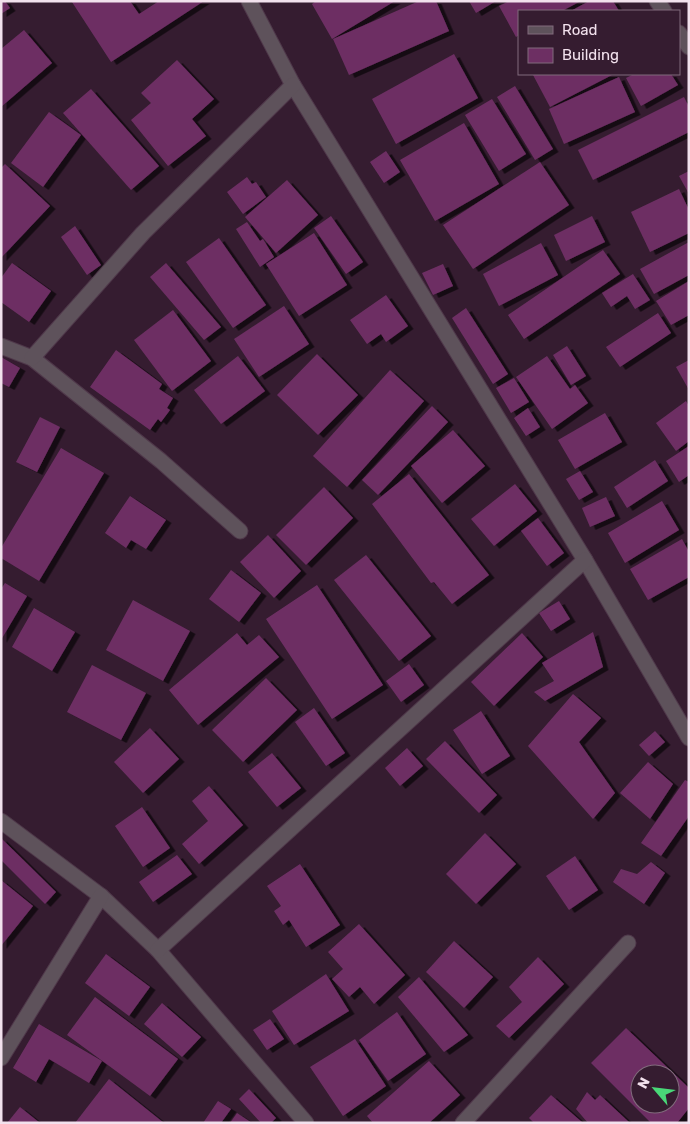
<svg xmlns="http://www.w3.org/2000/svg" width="690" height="1124" font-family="Rubik,sans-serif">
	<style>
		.building { fill: #6d2f63; fill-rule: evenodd; filter: url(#shadow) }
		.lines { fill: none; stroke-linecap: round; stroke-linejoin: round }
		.street-casing { stroke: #4f384a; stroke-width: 17 }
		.street { stroke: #5e525b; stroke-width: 15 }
	</style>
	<defs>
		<filter id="shadow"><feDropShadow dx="5.5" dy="3" stdDeviation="0" flood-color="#0009"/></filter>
	</defs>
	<rect width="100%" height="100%" fill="#351c30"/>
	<g class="building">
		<polygon points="1,1 5,1 10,8 1,14"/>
		<polygon points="130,1 139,14 159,1 204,1 111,62 72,2"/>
		<polygon points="316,1 395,1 332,39 312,4"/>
		<polygon points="419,1 436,1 449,31 349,75 333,39"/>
		<polygon points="469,1 496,1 476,13"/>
		<polygon points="509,1 581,1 562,11 519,11 519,35 516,37 499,6"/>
		<polygon points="589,1 613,1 619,11 571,11"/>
		<polygon points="24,30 52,63 1,107 1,49"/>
		<polygon points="454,54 478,98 396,144 372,99"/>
		<polygon points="177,60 214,99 192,119 206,136 168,166 131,120 151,103 141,93"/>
		<polygon points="535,74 614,74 550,107 533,75"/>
		<polygon points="634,74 671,74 678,85 641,106 626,78"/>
		<polygon points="619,77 635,112 564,144 549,109"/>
		<polygon points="515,86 553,149 535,160 497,97"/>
		<polygon points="91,89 159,166 131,190 63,113"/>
		<polygon points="684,97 689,107 689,132 593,180 578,150"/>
		<polygon points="492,99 526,154 499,171 465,115"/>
		<polygon points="49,112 81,135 43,187 11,163"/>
		<polygon points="464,123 499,184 435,221 400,160"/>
		<polygon points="386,151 400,172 384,183 370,162"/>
		<polygon points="540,162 569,205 473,269 443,225"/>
		<polygon points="5,164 50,206 1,258 1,168"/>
		<polygon points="689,171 689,194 679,176"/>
		<polygon points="247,177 252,184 256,182 266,197 243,214 227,192"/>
		<polygon points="287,180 318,215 276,253 245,217"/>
		<polygon points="679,189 689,210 689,233 650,252 631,212"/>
		<polygon points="331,216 363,262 346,274 314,228"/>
		<polygon points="592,216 605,242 566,261 554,235"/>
		<polygon points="247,222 260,241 263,239 274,257 260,267 236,229"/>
		<polygon points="75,226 101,265 87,275 61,237"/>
		<polygon points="314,233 347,285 299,316 266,264"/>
		<polygon points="219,238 266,305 233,328 186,262"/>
		<polygon points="689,242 689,275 654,294 640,269"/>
		<polygon points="541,243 558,275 499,306 483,274"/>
		<polygon points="603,250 620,274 524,339 508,315"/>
		<polygon points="12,263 51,291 29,322 1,302 1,278"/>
		<polygon points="166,263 221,327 204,340 150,277"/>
		<polygon points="443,264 453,286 433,295 422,273"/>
		<polygon points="633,274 650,300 635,309 627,296 611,307 602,293"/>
		<polygon points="689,281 689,315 671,325 656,301"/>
		<polygon points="386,295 408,326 386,342 381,334 367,344 350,320"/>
		<polygon points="284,306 309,344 259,377 234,339"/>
		<polygon points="466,308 508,374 493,384 452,318"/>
		<polygon points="173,310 211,361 172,391 134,340"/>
		<polygon points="658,313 671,333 620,367 606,347"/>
		<polygon points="567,346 586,376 571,385 553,355"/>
		<polygon points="116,350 162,384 159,389 173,398 167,408 170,410 161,422 158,419 150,430 90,387"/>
		<polygon points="317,354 358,395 318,435 277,395"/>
		<polygon points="238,356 265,391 221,424 194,390"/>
		<polygon points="547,356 570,389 575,385 588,403 552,429 516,377"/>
		<polygon points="1,357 20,368 9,387 1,383"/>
		<polygon points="689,360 689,390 676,367"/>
		<polygon points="390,370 424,401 347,487 313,456"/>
		<polygon points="514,378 529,402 511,413 496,388"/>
		<polygon points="686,401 689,406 689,441 676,451 656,423"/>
		<polygon points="432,406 448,422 378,495 362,480"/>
		<polygon points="528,408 540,427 526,436 514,418"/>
		<polygon points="605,413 622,442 575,469 558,440"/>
		<polygon points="40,417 60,427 37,472 16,462"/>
		<polygon points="453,430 485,466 442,503 411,466"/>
		<polygon points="689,446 689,475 679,482 666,461"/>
		<polygon points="61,448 104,473 39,581 1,558 1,548"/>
		<polygon points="655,460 668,481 627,508 614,487"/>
		<polygon points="580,471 593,492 579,500 566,479"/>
		<polygon points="409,474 489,575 452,604 434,582 431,583 372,504"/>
		<polygon points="515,484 537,511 494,546 471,519"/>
		<polygon points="324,487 353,518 306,565 276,535"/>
		<polygon points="130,496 166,520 146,549 131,540 126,548 105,533"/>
		<polygon points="606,497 615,516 590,527 582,508"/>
		<polygon points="662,501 679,530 625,563 608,533"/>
		<polygon points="538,518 564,553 547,566 521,531"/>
		<polygon points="268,535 301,571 274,598 240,562"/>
		<polygon points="682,539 689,552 689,577 648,600 630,569"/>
		<polygon points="366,555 431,636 399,661 334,580"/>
		<polygon points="231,570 261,593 239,622 209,599"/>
		<polygon points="5,583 27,596 1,640 1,589"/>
		<polygon points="317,585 383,685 332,719 266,619"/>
		<polygon points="133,600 190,631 163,681 106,650"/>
		<polygon points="559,601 570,619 551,631 539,613"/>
		<polygon points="34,608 75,632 52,671 12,647"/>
		<polygon points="593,632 603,667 545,701 534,692 554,681 542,663"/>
		<polygon points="237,633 247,645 259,635 279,657 198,725 169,690"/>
		<polygon points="522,633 543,657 494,706 471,682"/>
		<polygon points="409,664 424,685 401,702 386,681"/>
		<polygon points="92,665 146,693 121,740 67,712"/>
		<polygon points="266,678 297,710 243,762 212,730"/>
		<polygon points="573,694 601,718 579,742 615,793 593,819 528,746"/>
		<polygon points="314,708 345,753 326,766 295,722"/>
		<polygon points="481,711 510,756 482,774 453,730"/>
		<polygon points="150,728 179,759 143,793 114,762"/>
		<polygon points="655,731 665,742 649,756 639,745"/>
		<polygon points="445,741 497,795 479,813 426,759"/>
		<polygon points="407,748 423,766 400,786 385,768"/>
		<polygon points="272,753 301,788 277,807 248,772"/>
		<polygon points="648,762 673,784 650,819 620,793"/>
		<polygon points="685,780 689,782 689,816 661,856 641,843"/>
		<polygon points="209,786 243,825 199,864 182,844 208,821 192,801"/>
		<polygon points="142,807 170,848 143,867 115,826"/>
		<polygon points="485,833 516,864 476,904 446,874"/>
		<polygon points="1,838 56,892 45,904 1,860"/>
		<polygon points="177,855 192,874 153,902 139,882"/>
		<polygon points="575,856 598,890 569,910 546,876"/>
		<polygon points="651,862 665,873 644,904 613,882 621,869 637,874"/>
		<polygon points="300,864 340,925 306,947 289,920 283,925 274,911 281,906 267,886"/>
		<polygon points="1,880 33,906 1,946"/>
		<polygon points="359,924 405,975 374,1004 360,987 349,997 332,979 343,969 328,952"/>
		<polygon points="454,941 493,977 464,1008 426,972"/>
		<polygon points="106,954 150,987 129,1016 85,983"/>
		<polygon points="538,957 564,984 509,1038 496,1026 522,1002 509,987"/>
		<polygon points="326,974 349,1011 294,1045 272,1011"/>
		<polygon points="419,977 468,1035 444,1052 398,997"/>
		<polygon points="95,997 178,1059 150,1096 67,1035"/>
		<polygon points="162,1003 201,1037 182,1057 144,1024"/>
		<polygon points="397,1012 426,1054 388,1081 359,1040"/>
		<polygon points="270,1019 284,1039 267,1050 253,1030"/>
		<polygon points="39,1024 102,1061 89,1083 49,1059 36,1082 13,1068"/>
		<path d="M626 1028 689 1088V1108L677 1123H651L591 1063ZM640 1074H670V1104H640Z"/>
		<polygon points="355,1039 386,1086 343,1116 310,1067"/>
		<polygon points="429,1061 460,1095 429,1123 373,1123 367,1116"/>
		<polygon points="109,1079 164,1123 75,1123"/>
		<polygon points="249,1089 276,1118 271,1123 261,1123 239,1099"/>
		<polygon points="587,1092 595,1100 600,1095 630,1123 588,1123 576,1109"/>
		<polygon points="551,1095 583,1123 534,1123 529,1118"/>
		<polygon points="218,1101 231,1109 221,1123 203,1123"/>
		<polygon points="20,1107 40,1123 7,1123"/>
		<polygon points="237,1113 252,1123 230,1123"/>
	</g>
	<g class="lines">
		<g class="street-casing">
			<g id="street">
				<polyline points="249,1 293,85 585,560 689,738"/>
				<polyline points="657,1 664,11"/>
				<polyline points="679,33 689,47"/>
				<polyline points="1,346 32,358 161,461 240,531"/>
				<polyline points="32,358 143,233 293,85"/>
				<polyline points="1,821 101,896 158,950 306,1123"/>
				<polyline points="158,950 585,560"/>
				<polyline points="1,1058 101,896"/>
				<polyline points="463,1123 628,943"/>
			</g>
		</g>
		<use href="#street" class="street"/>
	</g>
	<rect width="690" height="1124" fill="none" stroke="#f2e1ed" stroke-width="5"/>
	<rect x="518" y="10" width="162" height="65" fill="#351c30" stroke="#816b7c"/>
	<rect x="528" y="26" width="25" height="8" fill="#5e525b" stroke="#816b7c"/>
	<text x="562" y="35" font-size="15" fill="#f2e1ed">Road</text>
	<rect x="528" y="48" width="25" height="15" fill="#6d2f63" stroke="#816b7c"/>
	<text x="562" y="60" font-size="15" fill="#f2e1ed">Building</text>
	<g transform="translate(655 1089) rotate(298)"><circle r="24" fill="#351c30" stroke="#816b7c"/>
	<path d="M0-4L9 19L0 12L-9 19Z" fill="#49d778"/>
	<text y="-8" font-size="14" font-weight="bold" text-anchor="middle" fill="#f2e1ed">N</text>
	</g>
</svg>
